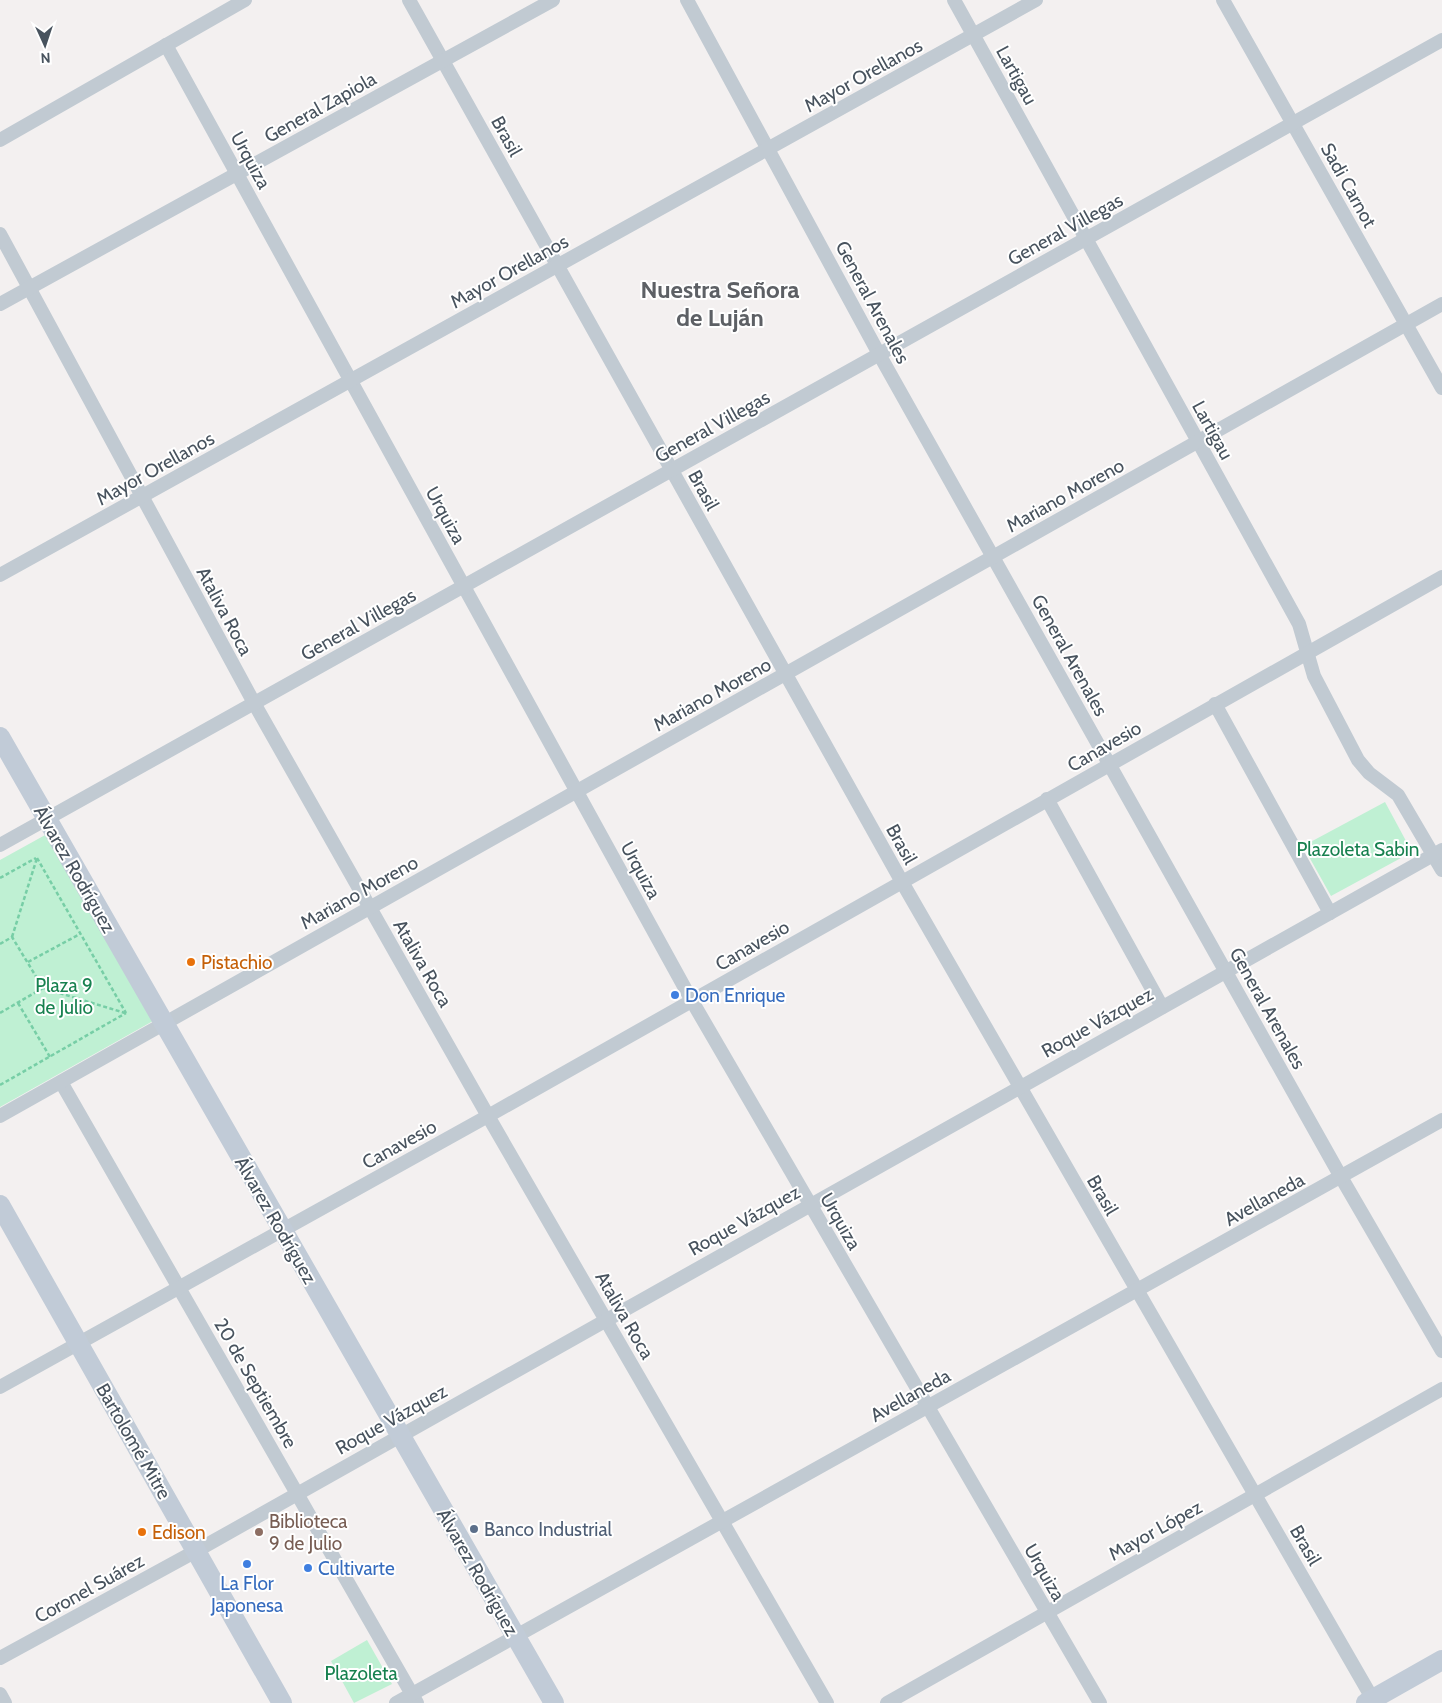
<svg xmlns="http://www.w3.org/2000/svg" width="1442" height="1703" font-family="Cabin,sans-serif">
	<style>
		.green { fill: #bff0d3 }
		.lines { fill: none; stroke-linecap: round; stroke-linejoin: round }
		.path { stroke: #77cea6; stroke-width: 2.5; stroke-dasharray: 4 2.5; stroke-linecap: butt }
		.minor { stroke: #c1cad2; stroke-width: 14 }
		.secondary { stroke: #c1cbd7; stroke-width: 20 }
		.food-dot { fill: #e8710a; stroke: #fff; stroke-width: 2 }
		.shop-dot { fill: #3f7fe0; stroke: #fff; stroke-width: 2 }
		.service-dot { fill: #5c6f8a; stroke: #fff; stroke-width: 2 }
		.education-dot { fill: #8d6e63; stroke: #fff; stroke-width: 2 }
		.labels { text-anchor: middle; stroke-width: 4; stroke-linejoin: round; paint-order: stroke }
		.street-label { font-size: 19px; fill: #48535e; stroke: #fff }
		.park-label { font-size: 19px; fill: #17814f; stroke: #fff }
		.food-label { font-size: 19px; fill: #c56008; stroke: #fff; text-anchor: start }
		.shop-label { font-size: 19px; fill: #366cbe; stroke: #fff; text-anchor: start }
		.education-label { font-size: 19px; fill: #785e54; stroke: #fff; text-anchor: start }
		.service-label { font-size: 19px; fill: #4e5e75; stroke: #fff; text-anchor: start }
		.district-label { font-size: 24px; font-weight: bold; fill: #5d6065; stroke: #fff }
	</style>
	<rect width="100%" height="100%" fill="#f3f0f0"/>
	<g class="green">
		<polygon points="1385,802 1412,852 1331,896 1303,846"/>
		<polygon points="47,834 153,1021 0,1107 0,860"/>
		<polygon points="367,1640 392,1684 354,1703 331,1661"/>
	</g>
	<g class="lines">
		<g class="path">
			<polyline points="37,858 126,1013"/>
			<polyline points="0,878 36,858"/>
			<polyline points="12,937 37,858"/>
			<polyline points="0,944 12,937 43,988 125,1013"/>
			<polyline points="28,962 80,934"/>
			<polyline points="18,1003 50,1057"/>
			<polyline points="0,1013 43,988"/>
			<polyline points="0,1085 126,1013"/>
		</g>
		<g class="minor">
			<polyline points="409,0 902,882 1375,1703"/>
			<polyline points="687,0 879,354 1341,1177 1442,1351"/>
			<polyline points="954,0 1299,624 1314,676 1358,760 1369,773 1398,795 1442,870"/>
			<polyline points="1223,0 1442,388"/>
			<polyline points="166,45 692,1001 1100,1703"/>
			<polyline points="0,140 245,0"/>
			<polyline points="0,234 254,703 488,1116 827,1703"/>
			<polyline points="0,304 553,0"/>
			<polyline points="0,575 1036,0"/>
			<polyline points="1215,704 1330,913"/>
			<polyline points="1047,799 1162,1007"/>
			<polyline points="0,845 1442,40"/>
			<polyline points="61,1082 417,1703"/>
			<polyline points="0,1116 1442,304"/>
			<polyline points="0,1387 488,1116 1442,577"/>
			<polyline points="0,1658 196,1551 1442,850"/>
			<polyline points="0,1694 5,1703"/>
			<polyline points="396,1703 1442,1120"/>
			<polyline points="887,1703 1442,1389"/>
		</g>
		<g class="secondary">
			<polyline points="0,737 554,1703"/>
			<polyline points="0,1205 282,1703"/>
			<polyline points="1366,1703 1442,1660"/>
		</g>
	</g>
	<g class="food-dot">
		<circle cx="191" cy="962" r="5"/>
		<circle cx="142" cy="1532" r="5"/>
	</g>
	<g class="shop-dot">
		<circle cx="675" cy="995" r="5"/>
		<circle cx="247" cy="1564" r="5"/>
		<circle cx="308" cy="1568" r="5"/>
	</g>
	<circle class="service-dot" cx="474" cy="1529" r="5"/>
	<circle class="education-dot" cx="259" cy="1532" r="5"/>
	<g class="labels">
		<g class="street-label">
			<text transform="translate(863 75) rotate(-29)" y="7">Mayor Orellanos</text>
			<text transform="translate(1017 75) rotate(61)" y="7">Lartigau</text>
			<text transform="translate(320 107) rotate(-29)" y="7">General Zapiola</text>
			<text transform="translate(507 136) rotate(61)" y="7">Brasil</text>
			<text transform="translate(251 160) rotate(61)" y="7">Urquiza</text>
			<text transform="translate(1349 185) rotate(61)" y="7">Sadi Carnot</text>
			<text transform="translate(1065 229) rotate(-29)" y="7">General Villegas</text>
			<text transform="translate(509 271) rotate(-29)" y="7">Mayor Orellanos</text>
			<text transform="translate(873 302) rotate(62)" y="7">General Arenales</text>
			<text transform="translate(712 426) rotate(-29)" y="7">General Villegas</text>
			<text transform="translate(1213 430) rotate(61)" y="7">Lartigau</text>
			<text transform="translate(155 468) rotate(-29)" y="7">Mayor Orellanos</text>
			<text transform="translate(704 490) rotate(61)" y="7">Brasil</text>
			<text transform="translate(1065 495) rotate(-29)" y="7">Mariano Moreno</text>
			<text transform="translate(446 515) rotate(61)" y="7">Urquiza</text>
			<text transform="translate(225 611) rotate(62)" y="7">Ataliva Roca</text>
			<text transform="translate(358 624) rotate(-29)" y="7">General Villegas</text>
			<text transform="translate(1070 655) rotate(61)" y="7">General Arenales</text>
			<text transform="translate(712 694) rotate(-29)" y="7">Mariano Moreno</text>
			<text transform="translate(1104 746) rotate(-30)" y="7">Canavesio</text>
			<text transform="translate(902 844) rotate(61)" y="7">Brasil</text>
			<text transform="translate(75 869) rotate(60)" y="7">Álvarez Rodríguez</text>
			<text transform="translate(641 870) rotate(61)" y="7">Urquiza</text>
			<text transform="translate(359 892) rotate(-29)" y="7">Mariano Moreno</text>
			<text transform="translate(752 945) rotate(-30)" y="7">Canavesio</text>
			<text transform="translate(423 963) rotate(60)" y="7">Ataliva Roca</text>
			<text transform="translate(1268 1008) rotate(61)" y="7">General Arenales</text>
			<text transform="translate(1097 1022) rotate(-29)" y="7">Roque Vázquez</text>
			<text transform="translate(399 1144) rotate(-29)" y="7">Canavesio</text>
			<text transform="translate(1103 1195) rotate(60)" y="7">Brasil</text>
			<text transform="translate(1264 1199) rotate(-29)" y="7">Avellaneda</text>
			<text transform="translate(276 1220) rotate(60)" y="7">Álvarez Rodríguez</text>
			<text transform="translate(744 1220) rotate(-29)" y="7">Roque Vázquez</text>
			<text transform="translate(841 1221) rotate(60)" y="7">Urquiza</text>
			<text transform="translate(625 1315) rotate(60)" y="7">Ataliva Roca</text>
			<text transform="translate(256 1383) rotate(60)" y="7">20 de Septiembre</text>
			<text transform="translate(910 1395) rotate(-29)" y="7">Avellaneda</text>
			<text transform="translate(391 1419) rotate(-29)" y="7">Roque Vázquez</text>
			<text transform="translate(134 1441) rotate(60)" y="7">Bartolomé Mitre</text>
			<text transform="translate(1155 1530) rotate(-29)" y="7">Mayor López</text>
			<text transform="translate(1306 1545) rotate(60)" y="7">Brasil</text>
			<text transform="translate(478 1572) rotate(60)" y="7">Álvarez Rodríguez</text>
			<text transform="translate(1045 1572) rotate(60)" y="7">Urquiza</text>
			<text transform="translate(89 1588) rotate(-29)" y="7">Coronel Suárez</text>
		</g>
		<g class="park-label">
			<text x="1358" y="856">Plazoleta Sabin</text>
			<text x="64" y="992">Plaza 9<tspan x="64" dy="22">de Julio</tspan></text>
			<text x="361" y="1680">Plazoleta</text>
		</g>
		<g class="food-label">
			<text x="201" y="969">Pistachio</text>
			<text x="152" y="1539">Edison</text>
		</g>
		<g class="shop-label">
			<text x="685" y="1002">Don Enrique</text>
			<text x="318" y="1575">Cultivarte</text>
			<text x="247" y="1590" text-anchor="middle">La Flor<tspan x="247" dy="22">Japonesa</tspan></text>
		</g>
		<g class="education-label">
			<text x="269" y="1528">Biblioteca<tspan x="269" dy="22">9 de Julio</tspan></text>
		</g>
		<g class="service-label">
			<text x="484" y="1536">Banco Industrial</text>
		</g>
		<g class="district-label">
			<text x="720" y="298">Nuestra Señora<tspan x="720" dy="28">de Luján</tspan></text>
		</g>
	</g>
	<g transform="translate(45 45) rotate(177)" stroke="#ffffff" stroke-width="4" paint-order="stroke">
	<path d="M0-4L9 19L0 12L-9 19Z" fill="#48535e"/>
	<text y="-8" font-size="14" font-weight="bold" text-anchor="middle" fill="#48535e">N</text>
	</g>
</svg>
